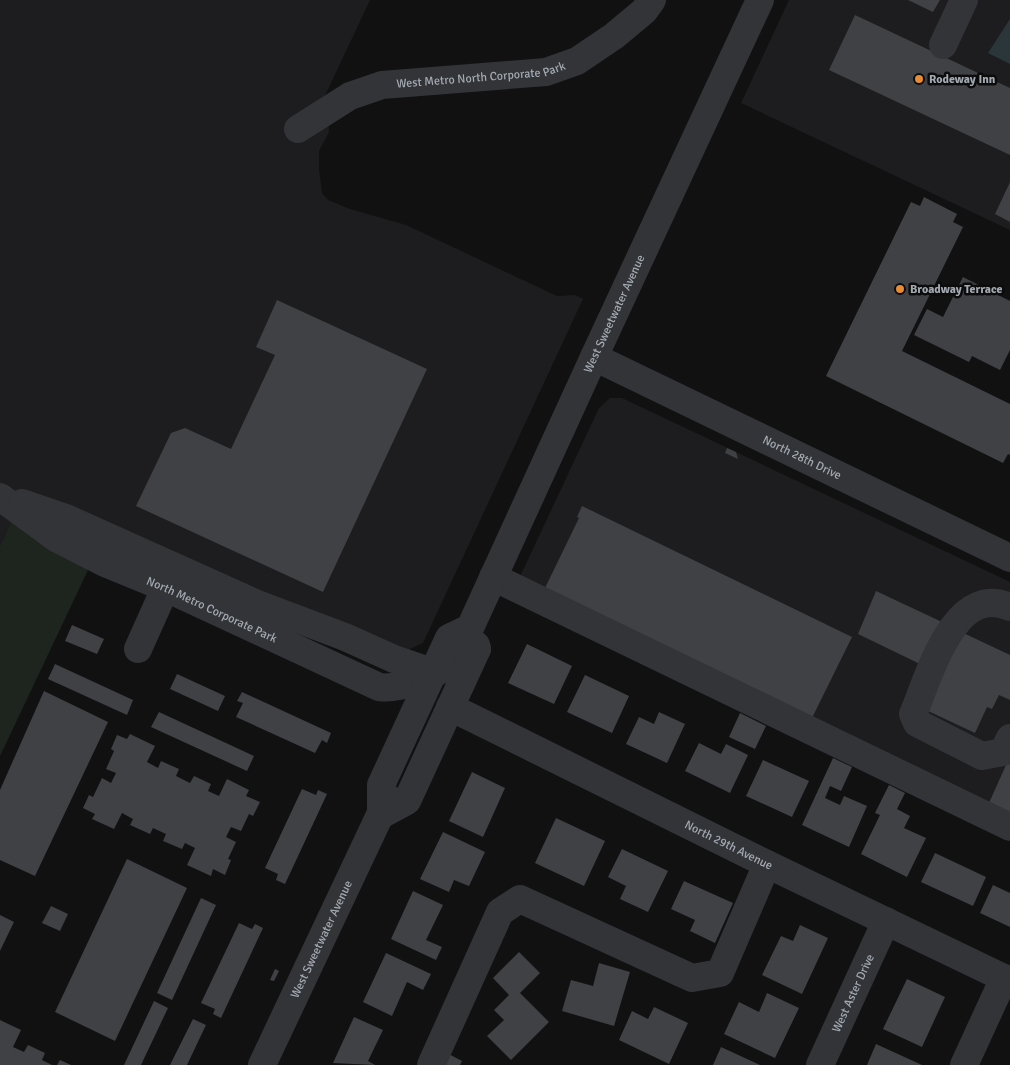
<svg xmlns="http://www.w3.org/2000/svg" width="1010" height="1065" font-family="Signika,sans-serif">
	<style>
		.built { fill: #1d1d1f }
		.green { fill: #1e251e }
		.water { fill: #2b363a }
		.building { fill: #404145 }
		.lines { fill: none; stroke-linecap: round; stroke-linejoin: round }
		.minor { stroke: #323437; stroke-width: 28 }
		.poi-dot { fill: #e78b34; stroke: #0c0c0d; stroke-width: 2 }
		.labels { text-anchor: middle; stroke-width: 5; stroke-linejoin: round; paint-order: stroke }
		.street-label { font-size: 12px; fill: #a3aab2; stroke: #0c0c0d }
		.poi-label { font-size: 12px; font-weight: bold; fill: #a3aab2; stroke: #0c0c0d; text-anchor: start }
	</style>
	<rect width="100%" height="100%" fill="#111112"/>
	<g class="built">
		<polygon points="0,0 370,0 322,102 328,114 329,132 319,151 319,169 322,193 328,200 350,209 406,225 557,296 575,295 583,299 423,643 408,650 13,518 0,546"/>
		<polygon points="789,0 1010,0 1010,230 741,103"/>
		<polygon points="610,398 622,398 1010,582 1010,816 517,583 599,408"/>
	</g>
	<polygon class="green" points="13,518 88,570 0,756 0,546"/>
	<polygon class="water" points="1010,19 1010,64 988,53"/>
	<g class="building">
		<polygon points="908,0 940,0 933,12"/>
		<polygon points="855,15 1010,88 1010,155 829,70"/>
		<polygon points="1010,182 1010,222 995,214"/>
		<polygon points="924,197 957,214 953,222 963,227 902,351 1010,404 1010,455 1008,454 1003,463 826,376 911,202 920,206"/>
		<polygon points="963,277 1010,301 1010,350 1000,370 972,356 969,362 914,335 927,309 943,317"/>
		<polygon points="277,300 427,369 323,592 136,506 171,433 185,428 231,449 275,355 256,347"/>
		<polygon points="727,448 736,452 738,459 725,453"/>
		<polygon points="582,506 852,637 812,718 544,590 579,518 577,517"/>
		<polygon points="876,591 942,622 920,664 858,634"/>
		<polygon points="72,625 104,639 97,654 65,641"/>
		<polygon points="957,630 1010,655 1010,700 999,695 992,709 987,707 975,733 926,710"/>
		<polygon points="527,644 572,666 554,704 508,683"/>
		<polygon points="55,664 133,700 127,715 48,679"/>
		<polygon points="177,674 225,696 218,711 170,689"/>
		<polygon points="585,675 629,696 612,733 567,712"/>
		<polygon points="44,691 108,722 35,876 0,860 0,790"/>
		<polygon points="242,692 331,733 327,743 322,740 315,753 236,717 243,703 237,701"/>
		<polygon points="159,712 254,756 247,771 151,727"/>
		<polygon points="659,712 685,724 667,763 626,744 639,717 654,724"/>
		<polygon points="740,713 766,726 755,749 729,737"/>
		<polygon points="130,734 155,746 147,762 158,768 161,761 179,769 176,776 190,783 194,776 211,784 208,791 219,796 227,779 249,790 246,796 260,802 253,816 249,814 241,831 231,827 226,837 236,842 228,859 231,860 225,875 213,869 211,876 187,865 195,848 185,843 182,849 163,841 166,834 153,828 150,834 130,825 133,819 122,813 114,829 92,819 95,814 83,808 89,795 93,797 102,778 111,783 116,773 106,769 114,751 111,749 117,735 127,739"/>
		<polygon points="699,743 721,754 726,744 748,755 730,793 685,771"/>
		<polygon points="1010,756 1010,813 989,803"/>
		<polygon points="833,758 852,767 841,791 830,786 825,798 840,805 844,796 867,806 849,847 802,825"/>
		<polygon points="763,760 809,781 792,817 746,796"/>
		<polygon points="472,772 505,788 483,837 449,821"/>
		<polygon points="889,785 905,793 897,809 910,816 904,828 926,838 907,877 861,854 880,815 875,813"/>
		<polygon points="302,789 316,795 318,790 327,794 285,884 276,880 278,874 265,868"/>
		<polygon points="556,818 605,841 584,886 535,863"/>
		<polygon points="443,832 485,852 469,886 454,880 449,892 420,879"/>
		<polygon points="622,849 668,871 648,912 620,899 626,886 608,877"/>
		<polygon points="935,853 986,877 973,906 921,882"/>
		<polygon points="127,859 187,888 115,1041 55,1012"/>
		<polygon points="684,881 733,903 715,943 690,931 695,920 671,909"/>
		<polygon points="993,885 1010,893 1010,927 980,913"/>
		<polygon points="413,891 443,905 426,940 442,947 436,960 391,939"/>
		<polygon points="201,898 216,905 172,1000 157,993"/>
		<polygon points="51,906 68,914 60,931 42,923"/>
		<polygon points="0,915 14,922 0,951"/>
		<polygon points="239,923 252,929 255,924 263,928 221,1018 213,1014 215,1009 201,1003"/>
		<polygon points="800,925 828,938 802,994 762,975 781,936 793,941"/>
		<polygon points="519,952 540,973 520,993 549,1022 511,1060 487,1036 504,1020 494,1010 509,995 493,978"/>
		<polygon points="386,953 431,974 423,990 407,982 392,1016 363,1002"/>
		<polygon points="599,963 630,972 614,1026 562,1011 571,980 593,986"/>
		<polygon points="275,969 279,971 274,981 270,980"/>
		<polygon points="907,979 945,997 922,1047 883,1029"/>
		<polygon points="767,993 799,1008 775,1058 724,1034 739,1002 759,1012"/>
		<polygon points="154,1001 168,1008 141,1065 124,1065"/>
		<polygon points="654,1007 688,1023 669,1064 619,1040 632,1011 648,1019"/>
		<polygon points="354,1017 383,1030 368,1061 375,1065 333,1063"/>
		<polygon points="193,1019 206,1025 187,1065 170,1065"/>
		<polygon points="0,1020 21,1030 13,1047 24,1052 28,1045 45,1053 42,1060 52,1065 0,1065"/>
		<polygon points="876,1044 922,1065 867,1065"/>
		<polygon points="721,1047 760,1065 713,1065"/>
		<polygon points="445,1052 462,1061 460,1065 439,1065"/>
		<polygon points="60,1060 71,1065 57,1065"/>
	</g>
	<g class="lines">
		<g class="minor">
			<polyline points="943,45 964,0"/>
			<path id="s1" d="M298 129 350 96 382 85 546 72 577 61 614 36 644 11 652 0"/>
			<path id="s2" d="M594 357 1010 558"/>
			<path id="s3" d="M0 497 56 538 105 563 166 588 379 687C410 691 450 665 477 649"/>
			<polyline points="22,503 66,518 255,603 345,637 394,659 432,672"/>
			<polyline points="493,577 1010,827"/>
			<path d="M1010 607C954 582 929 677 913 714L917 723 982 756 1003 752 1010 738"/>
			<polyline points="138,649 172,573"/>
			<path id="s4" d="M450 707 767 864 1010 981"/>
			<path id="s5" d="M381 815V785L449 638 470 628 594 357 760 0"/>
			<polyline points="381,815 407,801 477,649 476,645"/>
			<path id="s6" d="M262 1065 388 798"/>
			<polyline points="431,1065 500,912 520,899 692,978 720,973 767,864"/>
			<path id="s7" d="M820 1065 886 921"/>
			<polyline points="964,1065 1004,978"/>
		</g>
	</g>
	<g class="poi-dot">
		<circle cx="919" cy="79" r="5"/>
		<circle cx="900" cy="289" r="5"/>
	</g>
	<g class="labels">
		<g class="street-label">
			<text dy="4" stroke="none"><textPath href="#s1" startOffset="195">West Metro North Corporate Park</textPath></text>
			<text dy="4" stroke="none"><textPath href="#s5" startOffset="561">West Sweetwater Avenue</textPath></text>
			<text dy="4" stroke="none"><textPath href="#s2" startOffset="231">North 28th Drive</textPath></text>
			<text dy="4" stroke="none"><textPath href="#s3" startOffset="241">North Metro Corporate Park</textPath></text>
			<text dy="4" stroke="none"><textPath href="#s4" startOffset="311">North 29th Avenue</textPath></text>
			<text dy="4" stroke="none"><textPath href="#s6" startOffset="139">West Sweetwater Avenue</textPath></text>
			<text dy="4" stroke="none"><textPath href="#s7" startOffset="79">West Aster Drive</textPath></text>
		</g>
		<g class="poi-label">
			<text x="929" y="83">Rodeway Inn</text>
			<text x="910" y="293">Broadway Terrace</text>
		</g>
	</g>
</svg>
